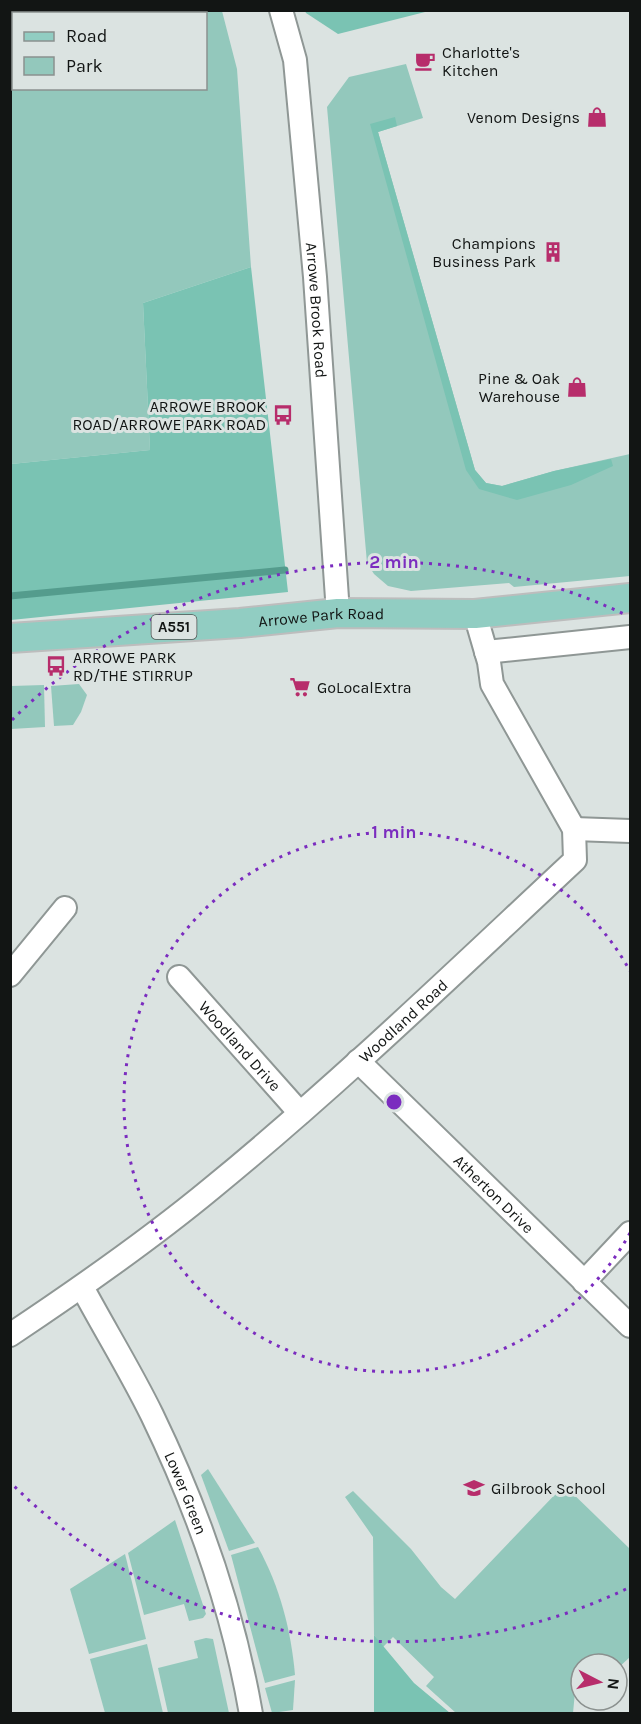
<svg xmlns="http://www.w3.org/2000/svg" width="641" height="1724" font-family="Karla,sans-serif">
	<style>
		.green { fill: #93c8bc; fill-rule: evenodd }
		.forest { fill: #7ac3b3 }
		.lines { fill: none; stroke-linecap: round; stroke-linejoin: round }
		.stream { stroke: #549c8d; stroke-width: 7 }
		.minor-casing { stroke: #8f9795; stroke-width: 26 }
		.major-casing { stroke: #bdbdbd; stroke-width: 32 }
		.minor { stroke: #fff; stroke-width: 22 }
		.major { stroke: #91cdc2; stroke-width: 28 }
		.ring { fill: none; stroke: #7b2cbf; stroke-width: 3; stroke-dasharray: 3 6 }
		.labels { text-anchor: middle; stroke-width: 6; stroke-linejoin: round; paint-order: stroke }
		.shield { fill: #dbe3e1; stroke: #4e5352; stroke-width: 1.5 }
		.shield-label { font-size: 15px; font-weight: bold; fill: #121514 }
		.poi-label { font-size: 16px; fill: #121514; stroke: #dbe3e1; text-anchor: start }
		.street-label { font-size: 16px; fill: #121514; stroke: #dbe3e1 }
		.centre { fill: #7b2cbf; stroke: #dbe3e1; stroke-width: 3 }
		.ring-label { font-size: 18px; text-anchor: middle; font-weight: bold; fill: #7b2cbf; stroke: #dbe3e1; stroke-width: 6; stroke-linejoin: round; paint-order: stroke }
	</style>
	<rect width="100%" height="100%" fill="#dbe3e1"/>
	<g class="green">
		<path d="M10 11H222L237 69 251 267 143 303 150 450 11 464ZM14 14H206V88H14Z"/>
		<polygon points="406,64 423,118 378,132 475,470 486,483 502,486 554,471 630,454 630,576 514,587 509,583 411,591 388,586 374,574 367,563 327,107 349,77"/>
		<polygon points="79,684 87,695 81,712 73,725 54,726 51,686"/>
		<polygon points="44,685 45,727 11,729 11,686"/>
		<polygon points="208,1469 255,1543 229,1551 201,1475"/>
		<polygon points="564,1485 630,1549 630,1657 617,1669 617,1664 581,1664 581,1685 577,1685 575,1692 573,1713 456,1713 426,1686 434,1677 393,1637 383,1647 374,1635 373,1537 345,1497 353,1491 411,1549 441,1587 455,1599"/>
		<polygon points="175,1520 206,1614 203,1618 189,1621 184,1604 144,1615 128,1553"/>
		<path d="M258 1547C280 1587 291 1630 295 1675L265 1683 231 1555Z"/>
		<polygon points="125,1554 146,1639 89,1654 70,1589"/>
		<polygon points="206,1638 213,1639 229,1713 168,1713 158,1668 198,1658 194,1641"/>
		<polygon points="147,1644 163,1713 105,1713 90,1659"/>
		<polygon points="295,1680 293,1710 272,1713 265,1688"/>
	</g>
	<g class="forest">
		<polygon points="305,11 429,10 429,11 338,34 306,13"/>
		<polygon points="395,117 397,126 378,132 475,470 486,483 502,486 554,471 611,459 613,466 571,485 517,500 479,489 466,470 370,124"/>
		<polygon points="251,267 288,592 11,620 11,464 150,450 143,303"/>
		<polygon points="374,1635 414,1683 450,1713 374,1713"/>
	</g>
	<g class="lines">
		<polyline class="stream" points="10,596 285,570"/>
		<g class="minor-casing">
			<g id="minor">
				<path id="s1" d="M281 10 295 60 315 277 338 613"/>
				<polyline points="486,652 630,637"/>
				<polyline points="574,829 630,831"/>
				<polyline points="10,975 65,908"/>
				<path id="s2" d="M179 977 300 1113"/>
				<path id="s3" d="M358 1061 630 1326"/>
				<polyline points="584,1282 630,1233"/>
				<path id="s4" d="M82 1287C105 1330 131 1372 152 1415 198 1510 233 1610 251 1714"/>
				<path id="s5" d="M10 1335C79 1289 148 1241 212 1188 338 1085 456 971 575 860L574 829 492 684 489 662 475 614"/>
			</g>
		</g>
		<g class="major-casing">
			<g id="major">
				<path id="s6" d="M10 638 240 623 338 613 475 614 630 598"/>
			</g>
		</g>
		<use href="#minor" class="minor"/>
		<use href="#major" class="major"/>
	</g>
	<g class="ring">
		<path d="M630 1233A270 270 0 1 1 630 971"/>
		<path d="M626 1589A540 540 0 0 1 12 1484M12 720A540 540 0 0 1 626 615"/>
	</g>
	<defs>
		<g id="cafe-bare" transform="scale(1.62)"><path d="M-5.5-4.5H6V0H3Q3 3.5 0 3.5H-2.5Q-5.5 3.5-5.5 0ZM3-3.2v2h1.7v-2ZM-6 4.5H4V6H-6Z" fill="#b72d6b" stroke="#dbe3e1" stroke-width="2.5" paint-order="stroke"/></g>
		<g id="shop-bare" transform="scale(1.62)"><path d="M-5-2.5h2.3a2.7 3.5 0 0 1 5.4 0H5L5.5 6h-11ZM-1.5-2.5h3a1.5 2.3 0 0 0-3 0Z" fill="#b72d6b" stroke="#dbe3e1" stroke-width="2.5" paint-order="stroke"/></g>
		<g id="building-bare" transform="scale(1.62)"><path d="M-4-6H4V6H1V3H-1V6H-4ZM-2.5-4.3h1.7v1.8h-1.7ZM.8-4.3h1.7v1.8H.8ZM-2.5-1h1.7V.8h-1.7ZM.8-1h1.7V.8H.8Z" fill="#b72d6b" stroke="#dbe3e1" stroke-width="2.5" paint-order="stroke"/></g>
		<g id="bus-bare" transform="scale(1.62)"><path d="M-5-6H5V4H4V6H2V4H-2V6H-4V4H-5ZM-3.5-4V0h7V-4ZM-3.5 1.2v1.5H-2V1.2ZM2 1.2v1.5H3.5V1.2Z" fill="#b72d6b" stroke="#dbe3e1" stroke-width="2.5" paint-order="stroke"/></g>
		<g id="supermarket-bare" transform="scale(1.62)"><path d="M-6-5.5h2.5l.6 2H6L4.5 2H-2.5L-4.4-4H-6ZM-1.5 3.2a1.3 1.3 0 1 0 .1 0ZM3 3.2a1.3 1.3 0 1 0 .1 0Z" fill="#b72d6b" stroke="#dbe3e1" stroke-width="2.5" paint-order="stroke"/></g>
		<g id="school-bare" transform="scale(1.62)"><path d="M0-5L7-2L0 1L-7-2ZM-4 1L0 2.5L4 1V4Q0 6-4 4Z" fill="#b72d6b" stroke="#dbe3e1" stroke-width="2.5" paint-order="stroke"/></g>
	</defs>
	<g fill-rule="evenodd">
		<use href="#cafe-bare" x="425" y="61"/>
		<use href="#shop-bare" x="597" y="117"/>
		<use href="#building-bare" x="553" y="252"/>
		<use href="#shop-bare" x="577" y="387"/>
		<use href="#bus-bare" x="283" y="415"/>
		<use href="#bus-bare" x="56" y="666"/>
		<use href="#supermarket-bare" x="300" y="687"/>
		<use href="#school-bare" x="474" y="1488"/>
	</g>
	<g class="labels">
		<rect class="shield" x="151.5" y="615" width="45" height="24" rx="4.5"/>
		<g class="shield-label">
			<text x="174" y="632">A551</text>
		</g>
		<g class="poi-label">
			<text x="442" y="58">Charlotte's<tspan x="442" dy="18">Kitchen</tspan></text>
			<text x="580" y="123" text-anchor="end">Venom Designs</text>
			<text x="536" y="249" text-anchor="end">Champions<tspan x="536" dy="18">Business Park</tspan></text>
			<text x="560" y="384" text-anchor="end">Pine &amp; Oak<tspan x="560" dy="18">Warehouse</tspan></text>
			<text x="266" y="412" text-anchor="end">ARROWE BROOK<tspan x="266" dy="18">ROAD/ARROWE PARK ROAD</tspan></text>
			<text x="73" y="663">ARROWE PARK<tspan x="73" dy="18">RD/THE STIRRUP</tspan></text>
			<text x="317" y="693">GoLocalExtra</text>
			<text x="491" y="1494">Gilbrook School</text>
		</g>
		<g class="street-label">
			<text dy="6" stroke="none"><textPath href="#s1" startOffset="303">Arrowe Brook Road</textPath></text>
			<text dy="6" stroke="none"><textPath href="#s6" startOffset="312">Arrowe Park Road</textPath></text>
			<text dy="6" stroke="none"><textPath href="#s5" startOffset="504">Woodland Road</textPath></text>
			<text dy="6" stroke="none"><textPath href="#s2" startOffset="92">Woodland Drive</textPath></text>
			<text dy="6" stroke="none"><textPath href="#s3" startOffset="190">Atherton Drive</textPath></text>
			<text dy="6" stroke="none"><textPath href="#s4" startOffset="231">Lower Green</textPath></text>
		</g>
	</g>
	<circle cx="394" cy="1102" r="9" class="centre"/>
	<g class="ring-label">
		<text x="394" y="568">2 min</text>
		<text x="394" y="838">1 min</text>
	</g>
	<rect width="641" height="1724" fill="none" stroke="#121514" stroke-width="24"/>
	<rect x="12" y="12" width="195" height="78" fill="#dbe3e1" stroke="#8b918f" stroke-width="1.5"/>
	<rect x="24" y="32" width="30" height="9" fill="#91cdc2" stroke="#8b918f" stroke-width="1.5"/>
	<text x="66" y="42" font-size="18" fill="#121514">Road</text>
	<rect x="24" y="57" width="30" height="18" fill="#93c8bc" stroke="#8b918f" stroke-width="1.5"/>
	<text x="66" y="72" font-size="18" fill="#121514">Park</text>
	<g transform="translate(599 1682) rotate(97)"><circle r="28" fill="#dbe3e1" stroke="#8b918f" stroke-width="1.5"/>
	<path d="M0-4.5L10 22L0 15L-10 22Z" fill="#b72d6b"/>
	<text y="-9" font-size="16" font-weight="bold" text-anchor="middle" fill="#121514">N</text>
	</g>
</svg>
